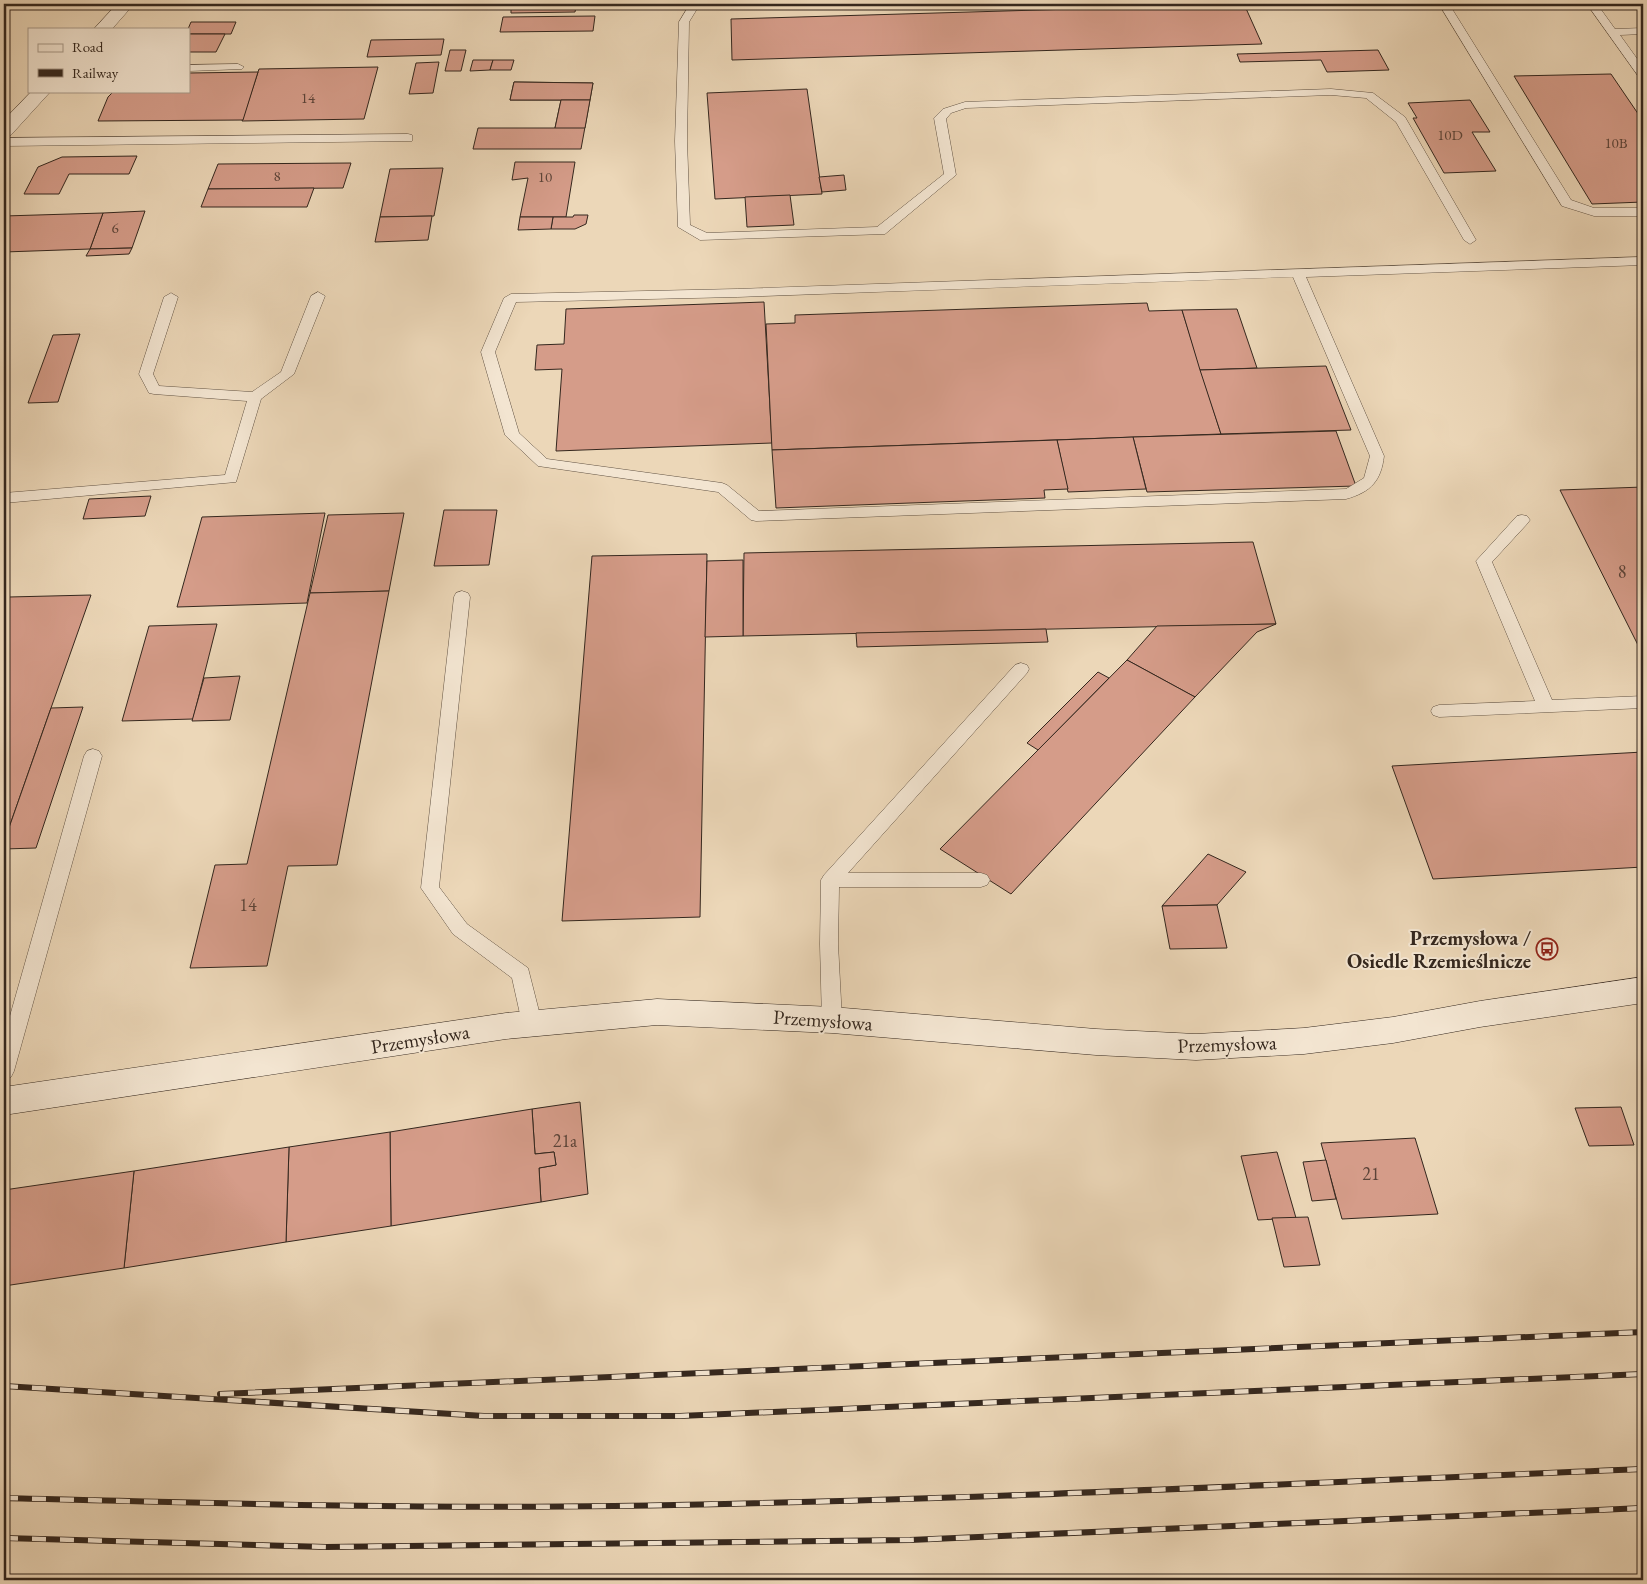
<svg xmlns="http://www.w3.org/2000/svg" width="1647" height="1584" font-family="'EB Garamond',serif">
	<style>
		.building { fill: #d59c89; stroke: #34271e }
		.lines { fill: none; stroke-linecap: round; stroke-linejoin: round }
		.lane-casing { stroke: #625344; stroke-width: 1 }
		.street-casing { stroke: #625344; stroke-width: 1 }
		.secondary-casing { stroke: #34271e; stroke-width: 1 }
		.lane { fill: #f3e5d1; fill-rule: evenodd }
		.street { fill: #f3e5d1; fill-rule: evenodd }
		.secondary { fill: #f3e5d1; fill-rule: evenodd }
		.rail-casing { stroke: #34271e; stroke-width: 6 }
		.rail { stroke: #f3e5d1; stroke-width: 4.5; stroke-dasharray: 14; stroke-linecap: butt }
		.labels { text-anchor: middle; stroke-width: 4; stroke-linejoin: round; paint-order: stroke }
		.far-number-label { font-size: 15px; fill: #5c4439 }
		.number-label { font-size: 18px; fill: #5c4439 }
		.poi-label { font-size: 20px; font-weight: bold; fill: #34271e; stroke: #f3e5d1; text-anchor: end }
		.street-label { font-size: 20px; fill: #34271e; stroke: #f3e5d1 }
	</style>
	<rect width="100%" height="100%" fill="#ecd7b8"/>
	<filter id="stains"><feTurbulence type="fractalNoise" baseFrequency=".004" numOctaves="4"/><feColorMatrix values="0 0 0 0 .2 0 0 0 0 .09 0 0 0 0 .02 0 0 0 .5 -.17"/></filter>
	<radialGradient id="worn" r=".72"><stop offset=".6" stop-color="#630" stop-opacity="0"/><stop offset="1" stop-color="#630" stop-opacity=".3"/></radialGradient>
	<g class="building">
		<polygon points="1244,4 1262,44 732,60 731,19"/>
		<polygon points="576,7 575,12 511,13 511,8"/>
		<polygon points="595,16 593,31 500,32 503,17"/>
		<polygon points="191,22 236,22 231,34 189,34 188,29"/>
		<polygon points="189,34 225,34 216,52 189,52"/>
		<polygon points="444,39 441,55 367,57 371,40"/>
		<polygon points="450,50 466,50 461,71 445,71"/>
		<polygon points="1378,50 1389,70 1327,72 1321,60 1240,62 1237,54"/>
		<polygon points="473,60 493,60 490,70 470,71"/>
		<polygon points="493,60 514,60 511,70 490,70"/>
		<polygon points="439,62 433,93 409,94 416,63"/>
		<polygon points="378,67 364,119 242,121 259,69"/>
		<polygon points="258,72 243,120 98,121 108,97 114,91 189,91 189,73"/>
		<polygon points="1611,74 1643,121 1643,202 1592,204 1514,76"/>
		<polygon points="514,82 593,83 581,149 473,149 478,128 555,128 561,100 510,100"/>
		<polygon points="514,82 593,83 590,100 510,100"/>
		<polygon points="807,89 822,194 715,199 707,93"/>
		<polygon points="561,100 590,100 585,128 555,128"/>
		<polygon points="1470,100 1490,132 1472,132 1496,171 1444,173 1413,118 1417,118 1408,103"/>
		<polygon points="137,156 129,174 69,174 59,194 24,194 38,167 62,157"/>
		<polygon points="515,162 575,162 566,217 520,217 528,178 512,180"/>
		<polygon points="351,163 343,188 208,189 218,164"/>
		<polygon points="443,168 434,216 380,217 390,169"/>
		<polygon points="844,175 846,190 822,192 819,177"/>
		<polygon points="314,188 307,207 201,207 208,189"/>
		<polygon points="790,195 794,225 747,227 745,197"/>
		<polygon points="145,211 132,248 90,249 103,213"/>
		<polygon points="103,213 90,249 4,252 4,216"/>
		<polygon points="574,215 588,215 586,224 575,229 551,229 553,217 573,217"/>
		<polygon points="432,216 428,240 375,242 380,217"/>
		<polygon points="520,217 553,217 551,229 518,230"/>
		<polygon points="132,248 129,254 86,256 90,249"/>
		<polygon points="764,302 772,443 556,451 562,369 535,370 537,345 564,344 566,309"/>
		<polygon points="1147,303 1149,311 1182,310 1221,434 772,450 766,324 795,323 795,315"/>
		<polygon points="1237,309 1257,368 1200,370 1182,310"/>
		<polygon points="80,334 58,402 28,403 53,335"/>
		<polygon points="1326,366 1351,430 1221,434 1200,370"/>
		<polygon points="1336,431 1356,486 1147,492 1133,437"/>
		<polygon points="1133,437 1146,489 1068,492 1057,440"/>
		<polygon points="1057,440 1068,489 1044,490 1045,498 776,508 772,450"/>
		<polygon points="1643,487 1643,655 1560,490"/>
		<polygon points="151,496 145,516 83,519 89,499"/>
		<polygon points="444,510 497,510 489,565 434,566"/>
		<polygon points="325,513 307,603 177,607 202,517"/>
		<polygon points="404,513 389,591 310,593 328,515"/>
		<polygon points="1253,542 1276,624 743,636 744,553"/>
		<polygon points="707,554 700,917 562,921 592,556"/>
		<polygon points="743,560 743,636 705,637 707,561"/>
		<polygon points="389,591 337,865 288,866 267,966 190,968 215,865 247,864 310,593"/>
		<polygon points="91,595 51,708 4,842 4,612 9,597"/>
		<polygon points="217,624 193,719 122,721 149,626"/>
		<polygon points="1276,624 1257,632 1195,697 1127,660 1157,626"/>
		<polygon points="1046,629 1048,642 857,647 856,633"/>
		<polygon points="1127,660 1195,697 1011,894 940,849"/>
		<polygon points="1098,672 1109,678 1038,750 1027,743"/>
		<polygon points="240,676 230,720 192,721 204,678"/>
		<polygon points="83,707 36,848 4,849 4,842 51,708"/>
		<polygon points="1643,752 1643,867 1433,879 1392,766"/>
		<polygon points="1208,854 1246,872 1217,905 1162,906"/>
		<polygon points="1217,905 1227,948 1170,949 1162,906"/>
		<polygon points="580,1102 588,1194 541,1202 539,1168 556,1165 554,1152 535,1154 532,1109"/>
		<polygon points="1621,1107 1634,1145 1589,1146 1575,1108"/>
		<polygon points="532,1109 535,1154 554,1152 556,1165 539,1168 541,1202 391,1226 390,1132"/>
		<polygon points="390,1132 391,1226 286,1242 289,1147"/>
		<polygon points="1415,1138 1438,1214 1342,1219 1321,1143"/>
		<polygon points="289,1147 286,1242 124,1268 134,1171"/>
		<polygon points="1277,1152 1296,1218 1258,1220 1241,1156"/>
		<polygon points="1326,1160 1336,1199 1312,1201 1303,1162"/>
		<polygon points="134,1171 124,1268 4,1286 4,1190"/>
		<polygon points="1308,1217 1320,1265 1284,1267 1272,1218"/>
	</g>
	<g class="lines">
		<g class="lane-casing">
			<g id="lane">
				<polygon points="690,4 700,4 689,22 687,141 690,225 707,233 877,227 944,174 934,118 943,109 965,102 1331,89 1373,93 1405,117 1476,240 1470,244 1464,240 1396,122 1366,98 1331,95 966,108 951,113 946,119 956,175 885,234 700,240 678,227 675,141 679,22"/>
				<polygon points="1439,4 1449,4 1571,200 1594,208 1643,208 1643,216 1594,216 1562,206"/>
				<polygon points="1587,4 1597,4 1615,29 1643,28 1643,34 1620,35 1643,67 1643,78 1639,77"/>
				<polygon points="238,64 244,67 242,69 189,71 189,65"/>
				<polygon points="408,134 412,135 412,141 4,146 4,138"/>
				<path d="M1643 257V265L1306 277 1384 456C1381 481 1371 492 1346 499L756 521 751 520 718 492 538 466 505 435 481 352 504 298 511 294 737 289ZM1293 277 1370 456 1364 478 1346 489 759 511 727 485 722 483 547 459 519 433 495 352 516 302 737 297Z"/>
				<polygon points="318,292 325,296 294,374 261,399 236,482 4,503 4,493 225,475 247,401 154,394 149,393 139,374 164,297 171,293 178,297 153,374 159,386 252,392 281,372 311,296"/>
				<polygon points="1522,515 1527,516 1530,520 1527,524 1492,562 1552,700 1643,696 1643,708 1439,717 1433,715 1431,711 1433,707 1439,705 1535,701 1476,561 1517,516"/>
				<polygon points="462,591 468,593 470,597 439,887 467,924 528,968 542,1023 539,1029 532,1031 525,1029 522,1023 512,978 453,934 421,888 454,597 456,593"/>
				<polygon points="1021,663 1027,665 1029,669 1027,673 848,873 981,873 987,875 990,880 987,885 981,887 839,887 838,944 842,1020 839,1026 832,1028 825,1026 822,1020 820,944 821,880 824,875 1015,665"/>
				<polygon points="93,749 99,751 102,756 14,1071 11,1077 4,1080 4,1037 84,756 87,751"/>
			</g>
		</g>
		<g class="street-casing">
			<g id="street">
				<polygon points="117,4 134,4 112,29 94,29"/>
				<polygon points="32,91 51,91 11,135 4,137 4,120"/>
			</g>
		</g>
		<g class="secondary-casing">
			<polygon id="secondary" points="1643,977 1643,1003 1480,1027 1393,1043 1304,1054 1196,1060 1096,1055 832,1033 657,1025 506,1039 4,1115 4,1087 506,1013 657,999 832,1007 1096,1029 1196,1034 1304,1028 1393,1017 1480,1001"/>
		</g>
		<use href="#lane" class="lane"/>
		<use href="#street" class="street"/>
		<use href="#secondary" class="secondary"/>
		<g class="rail-casing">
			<g id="rail">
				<polyline points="4,1386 484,1416 680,1416 1643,1374"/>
				<polyline points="220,1394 1643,1332"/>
				<path d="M4 1498C207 1503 410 1509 614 1506 957 1501 1300 1483 1643 1469"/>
				<polyline points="4,1538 326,1547 910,1540 1643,1508"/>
			</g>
		</g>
		<use href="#rail" class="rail"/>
	</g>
	<defs>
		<g id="bus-ring" transform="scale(1.125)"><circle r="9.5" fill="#f3e5d1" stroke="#8f2418" stroke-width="1.5"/><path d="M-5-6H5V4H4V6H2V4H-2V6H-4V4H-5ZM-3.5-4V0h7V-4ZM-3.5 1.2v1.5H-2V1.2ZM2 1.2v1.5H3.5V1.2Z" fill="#8f2418"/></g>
	</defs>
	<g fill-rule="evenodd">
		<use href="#bus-ring" x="1547" y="949"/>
	</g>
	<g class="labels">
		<g class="far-number-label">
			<text x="308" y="103">14</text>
			<text x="1450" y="140">10D</text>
			<text x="1616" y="148">10B</text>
			<text x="277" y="181">8</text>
			<text x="545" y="182">10</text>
			<text x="115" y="233">6</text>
		</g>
		<g class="number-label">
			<text x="1622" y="578">8</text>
			<text x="248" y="911">14</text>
			<text x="565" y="1147">21a</text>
			<text x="1371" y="1180">21</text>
		</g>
		<g class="poi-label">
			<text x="1531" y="945">Przemysłowa /<tspan x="1531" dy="23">Osiedle Rzemieślnicze</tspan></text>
		</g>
		<g class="street-label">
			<text transform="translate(823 1020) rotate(4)" y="7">Przemysłowa</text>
			<text transform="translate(420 1039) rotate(-9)" y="7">Przemysłowa</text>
			<text transform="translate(1227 1044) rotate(-2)" y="7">Przemysłowa</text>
		</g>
	</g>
	<rect width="1647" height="1584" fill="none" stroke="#ecd7b8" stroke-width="20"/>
	<rect x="5" y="5" width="1637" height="1574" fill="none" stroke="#34271e" stroke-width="2.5"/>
	<rect x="10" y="10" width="1627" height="1564" fill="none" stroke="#34271e"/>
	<rect x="28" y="28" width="162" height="65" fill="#f3e5d1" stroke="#a79989"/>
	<rect x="38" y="44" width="25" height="8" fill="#f3e5d1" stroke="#a79989"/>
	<text x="72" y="52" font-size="15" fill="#34271e">Road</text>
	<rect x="38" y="69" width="25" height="8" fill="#34271e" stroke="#a79989"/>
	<text x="72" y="78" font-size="15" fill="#34271e">Railway</text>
	<rect width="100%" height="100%" filter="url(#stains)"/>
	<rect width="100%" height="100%" fill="url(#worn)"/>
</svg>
